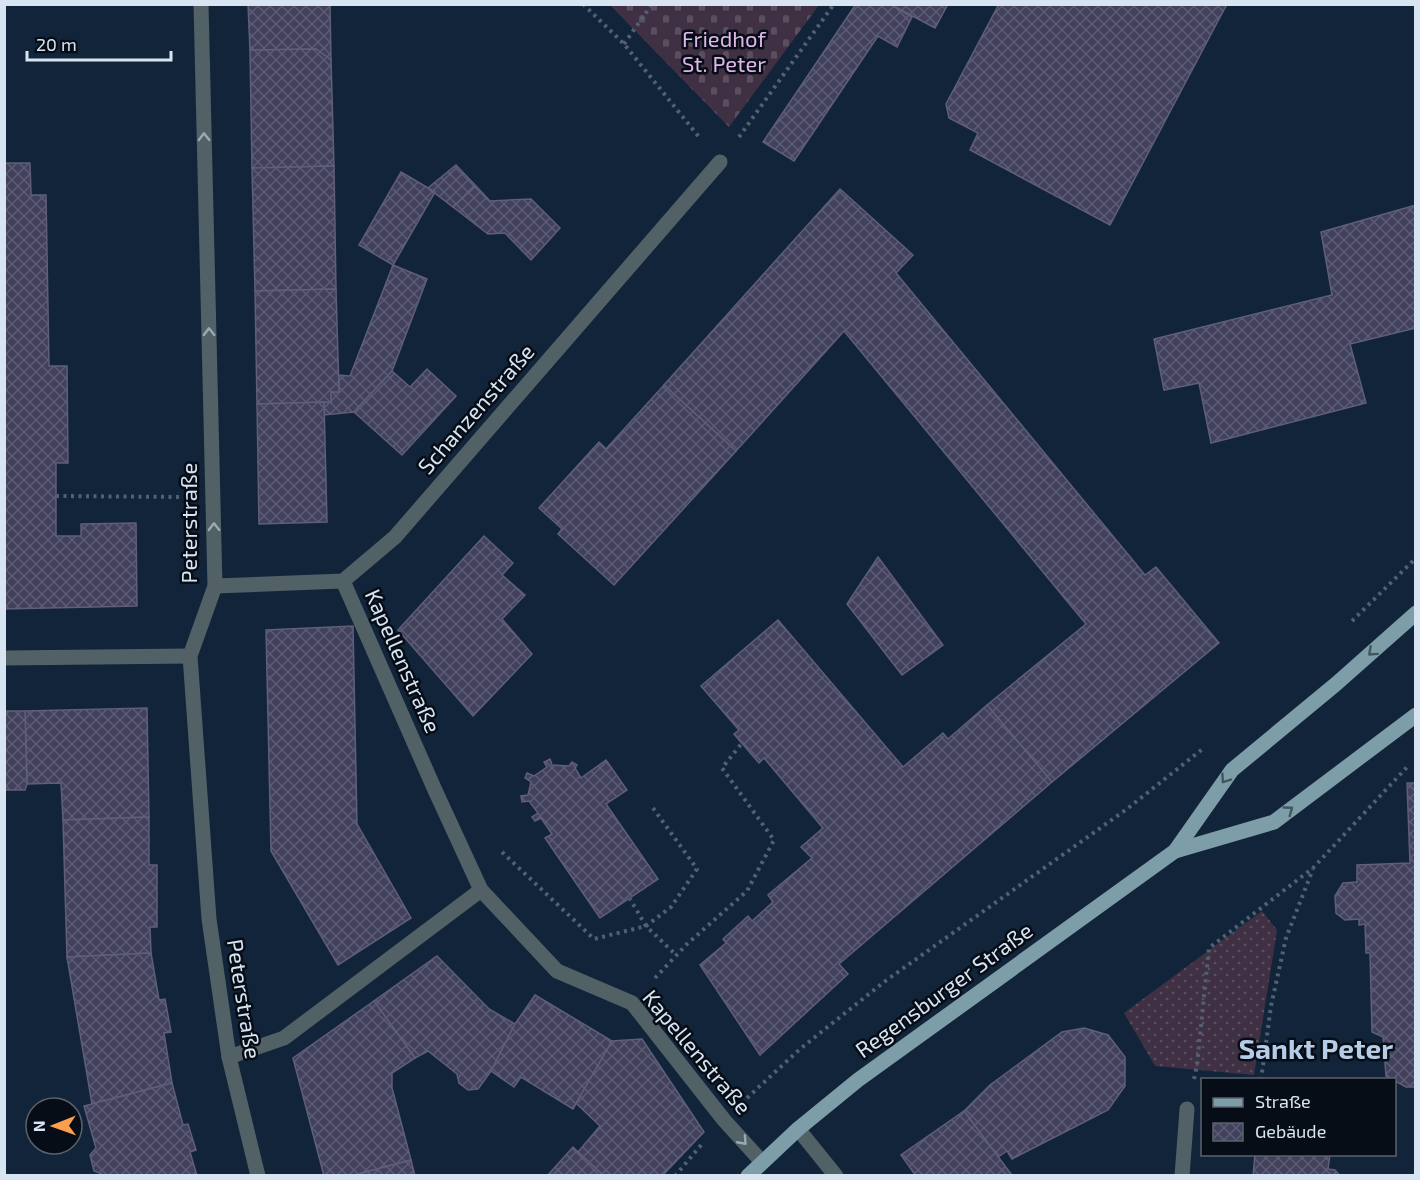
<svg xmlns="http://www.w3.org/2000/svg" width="1420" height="1180" font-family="'Exo 2',sans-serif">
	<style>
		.grass { fill: url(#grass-dots) }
		.cemetery { fill: url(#cemetery-stones) }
		.building { fill: url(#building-cross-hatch); stroke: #5f5e7b; stroke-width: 1.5 }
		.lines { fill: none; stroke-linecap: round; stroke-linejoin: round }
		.path { stroke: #516174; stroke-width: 4; stroke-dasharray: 3 4.5; stroke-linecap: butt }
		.minor { stroke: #516166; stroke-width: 15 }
		.major { stroke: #7d9ea8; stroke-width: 15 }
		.oneway { stroke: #9ba9b3 }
		.oneway2 { stroke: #42565f }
		.labels { text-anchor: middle; stroke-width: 5; stroke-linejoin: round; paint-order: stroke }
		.park-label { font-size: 22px; fill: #deb6e7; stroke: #060d16 }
		.street-label { font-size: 22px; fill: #d8e4f2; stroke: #060d16 }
		.district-label { font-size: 28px; font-weight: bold; fill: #b5cce7; stroke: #060d16 }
	</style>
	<defs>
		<pattern id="grass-dots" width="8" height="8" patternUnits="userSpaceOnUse" patternTransform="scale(1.5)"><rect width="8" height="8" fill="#403044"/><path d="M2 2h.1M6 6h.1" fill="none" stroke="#5b4e5f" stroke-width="1.8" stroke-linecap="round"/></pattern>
		<pattern id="cemetery-stones" width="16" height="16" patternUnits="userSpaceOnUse" patternTransform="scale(1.5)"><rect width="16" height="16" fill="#403044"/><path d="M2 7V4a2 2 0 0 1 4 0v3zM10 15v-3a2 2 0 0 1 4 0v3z" fill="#5b4e5f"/></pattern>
		<pattern id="building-cross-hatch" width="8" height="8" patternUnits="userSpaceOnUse" patternTransform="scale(1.5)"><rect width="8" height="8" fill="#42415c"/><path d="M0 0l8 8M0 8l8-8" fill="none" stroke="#5d5c74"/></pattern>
	</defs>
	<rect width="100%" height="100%" fill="#122439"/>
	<polygon class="grass" points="1262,911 1277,930 1254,1075 1155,1066 1124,1013"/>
	<polygon class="cemetery" points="610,5 819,5 729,127"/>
	<g class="building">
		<polygon points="248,4 330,4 331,60 316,49 250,50"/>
		<polygon points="856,4 890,4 912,17 897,47 878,36 794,161 763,142"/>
		<polygon points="890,4 948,4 935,28"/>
		<polygon points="999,4 1227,4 1110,225 970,150 978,133 949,118 946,104"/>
		<polygon points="316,49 331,60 334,166 252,168 250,50"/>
		<polygon points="4,163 30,163 31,195 46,195 49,366 67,366 68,463 56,463 56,536 81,536 81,524 136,523 137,606 4,609"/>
		<polygon points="456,165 476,186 453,207 428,188"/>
		<polygon points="334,166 336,289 255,291 252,168"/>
		<polygon points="401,172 435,192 393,265 359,245"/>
		<polygon points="476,186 490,201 531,199 560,228 531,260 505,233 488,234 453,207"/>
		<polygon points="840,189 913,255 896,273 1145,575 1156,567 1219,643 1052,782 987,705 1086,624 844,331 736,451 664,385"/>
		<polygon points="1416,205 1416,328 1350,344 1366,403 1211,443 1199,383 1164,390 1154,339 1332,295 1321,232"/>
		<polygon points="393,265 427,279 392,371 354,412 324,415 324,402 331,402 331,392 339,392 339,375 350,376"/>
		<polygon points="336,289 339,392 331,392 331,402 257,404 255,291"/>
		<polygon points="427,369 456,396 402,455 354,412 392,371 410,387"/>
		<polygon points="664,385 736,451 614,585 558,534 562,529 539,508 599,442 606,449"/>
		<polygon points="324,402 327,522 259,524 257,404"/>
		<polygon points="484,536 513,563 502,575 525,595 502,619 532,654 473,716 398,630"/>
		<polygon points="878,557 943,645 902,675 847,604"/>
		<polygon points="778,620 903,767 943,733 948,739 987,705 1052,782 839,964 848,974 760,1055 700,965 726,943 723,939 748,916 752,921 773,902 768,895 812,858 801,847 823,828 764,758 759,763 734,734 739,730 701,686"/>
		<polygon points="353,626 357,824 411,918 338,965 271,851 266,630"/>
		<polygon points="147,708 149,817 63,820 61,783 27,784 25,711"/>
		<polygon points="4,711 25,711 27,784 25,790 4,790"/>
		<polygon points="550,759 552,765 569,766 572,762 577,765 575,768 581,778 606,760 627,790 606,804 658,879 600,918 545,838 552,834 541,818 535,821 532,817 538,813 529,801 522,802 521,796 528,795 531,782 525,778 527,773 534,776 547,767 544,762"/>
		<polygon points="1407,783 1416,783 1416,1087 1406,1087 1386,1076 1383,1037 1372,1032 1370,953 1366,953 1365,924 1359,925 1359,919 1345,920 1336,913 1335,896 1343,883 1357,882 1357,865 1410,863"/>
		<polygon points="149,817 149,865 157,865 157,927 150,927 151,953 67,957 63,820"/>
		<polygon points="151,953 159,1000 165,999 171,1032 164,1033 172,1083 92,1104 67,957"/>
		<polygon points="437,956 489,1009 515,1024 491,1071 478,1089 468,1090 459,1083 457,1074 428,1051 415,1058 374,1001"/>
		<polygon points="535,995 612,1041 573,1109 521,1077 514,1087 491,1071 515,1024"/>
		<polygon points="374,1001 415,1058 392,1073 392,1088 411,1160 351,1176 324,1176 293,1058"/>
		<polygon points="1084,1028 1108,1035 1125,1057 1125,1086 1108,1110 1012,1159 1007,1151 998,1157 964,1111 990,1085 1062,1032"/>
		<polygon points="642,1039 704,1132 662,1176 604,1176 578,1152 600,1126 576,1103 612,1041"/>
		<polygon points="172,1083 183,1125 188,1124 196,1150 190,1152 197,1176 103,1176 102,1174 94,1171 90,1155 96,1148 84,1106"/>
		<polygon points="964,1111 1011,1174 1009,1176 916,1176 901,1155"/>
		<polygon points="573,1147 578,1152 604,1176 547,1176"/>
		<polygon points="1255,1154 1330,1154 1328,1169 1335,1170 1340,1176 1253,1176"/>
		<polygon points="411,1160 415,1176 351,1176"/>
	</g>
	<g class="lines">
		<g class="path">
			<polyline points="583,4 624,44 699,137"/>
			<polyline points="624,44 652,4"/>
			<polyline points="739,137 834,4"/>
			<polyline points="56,496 181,497"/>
			<polyline points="1352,621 1416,558"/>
			<polyline points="653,808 697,869 671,907 646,926 676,955"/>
			<polyline points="502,852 594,939 646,926 630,899"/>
			<polyline points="655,978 687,944 747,891 774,840 722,768 742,743"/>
			<polyline points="1194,1079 1197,1065 1209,948 1313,868 1409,765"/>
			<polyline points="1261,1080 1271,1006 1286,938 1313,869"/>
			<polyline points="747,1098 800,1049 884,982 1127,809 1205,747"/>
			<polyline points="675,1176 702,1144"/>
		</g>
		<g class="minor">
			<polyline points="201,4 215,586 190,656 209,919 229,1057 258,1176"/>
			<polyline points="343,581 434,788 481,890 557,971 632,1003 724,1120 762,1162"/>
			<polyline points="215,586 343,581 395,537 720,162"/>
			<polyline points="4,658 190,656"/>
			<polyline points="229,1057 284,1038 481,890"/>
			<polyline points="798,1129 836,1176"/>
			<polyline points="1182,1176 1187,1109"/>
		</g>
		<g class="major">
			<polyline points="1175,851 1274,822 1416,715"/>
			<polyline points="748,1176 798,1129 858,1080 1175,851 1232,770 1336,684 1416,613"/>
		</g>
	</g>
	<defs><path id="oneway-chevron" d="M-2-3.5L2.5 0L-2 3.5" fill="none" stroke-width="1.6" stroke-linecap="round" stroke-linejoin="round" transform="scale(1.5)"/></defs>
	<g class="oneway">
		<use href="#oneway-chevron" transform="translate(204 137) rotate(-91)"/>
		<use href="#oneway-chevron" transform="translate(209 332) rotate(-91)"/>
		<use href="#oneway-chevron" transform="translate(214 527) rotate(-91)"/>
		<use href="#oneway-chevron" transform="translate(743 1141) rotate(48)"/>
	</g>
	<g class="oneway2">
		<use href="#oneway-chevron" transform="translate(1372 652) rotate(138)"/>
		<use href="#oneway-chevron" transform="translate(1225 779) rotate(125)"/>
		<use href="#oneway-chevron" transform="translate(1289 810) rotate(-36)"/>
	</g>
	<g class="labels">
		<g class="park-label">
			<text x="724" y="47">Friedhof<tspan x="724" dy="25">St. Peter</tspan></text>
		</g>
		<g class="street-label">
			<text transform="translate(476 409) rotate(-49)" y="8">Schanzenstraße</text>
			<text transform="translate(189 523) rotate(-90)" y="8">Peterstraße</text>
			<text transform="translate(403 661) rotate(66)" y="8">Kapellenstraße</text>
			<text transform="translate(944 990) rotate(-36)" y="8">Regensburger Straße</text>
			<text transform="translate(244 999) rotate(81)" y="8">Peterstraße</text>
			<text transform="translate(697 1052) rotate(50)" y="8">Kapellenstraße</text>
		</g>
		<g class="district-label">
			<text x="1316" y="1059">Sankt Peter</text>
		</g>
	</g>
	<rect width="1420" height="1180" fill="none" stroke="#d8e4f2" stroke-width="12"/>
	<rect x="1201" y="1078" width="195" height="78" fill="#060d16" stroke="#5a636e" stroke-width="1.5"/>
	<rect x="1213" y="1098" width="30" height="9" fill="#7d9ea8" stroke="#5a636e" stroke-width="1.5"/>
	<text x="1255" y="1108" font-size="18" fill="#d8e4f2">Straße</text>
	<rect x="1213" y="1123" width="30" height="18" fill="url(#building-cross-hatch)" stroke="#5a636e" stroke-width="1.5"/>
	<text x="1255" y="1138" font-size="18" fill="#d8e4f2">Gebäude</text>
	<g transform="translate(54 1126) rotate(269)"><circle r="28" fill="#060d16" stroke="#5a636e" stroke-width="1.5"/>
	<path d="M0-4.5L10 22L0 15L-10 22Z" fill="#f99f4d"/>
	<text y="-9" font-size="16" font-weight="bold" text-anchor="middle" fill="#d8e4f2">N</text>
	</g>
	<path d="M27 51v9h144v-9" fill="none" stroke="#d8e4f2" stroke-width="3"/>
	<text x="36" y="51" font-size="18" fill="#d8e4f2" stroke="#060d16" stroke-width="4.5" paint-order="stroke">20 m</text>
</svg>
